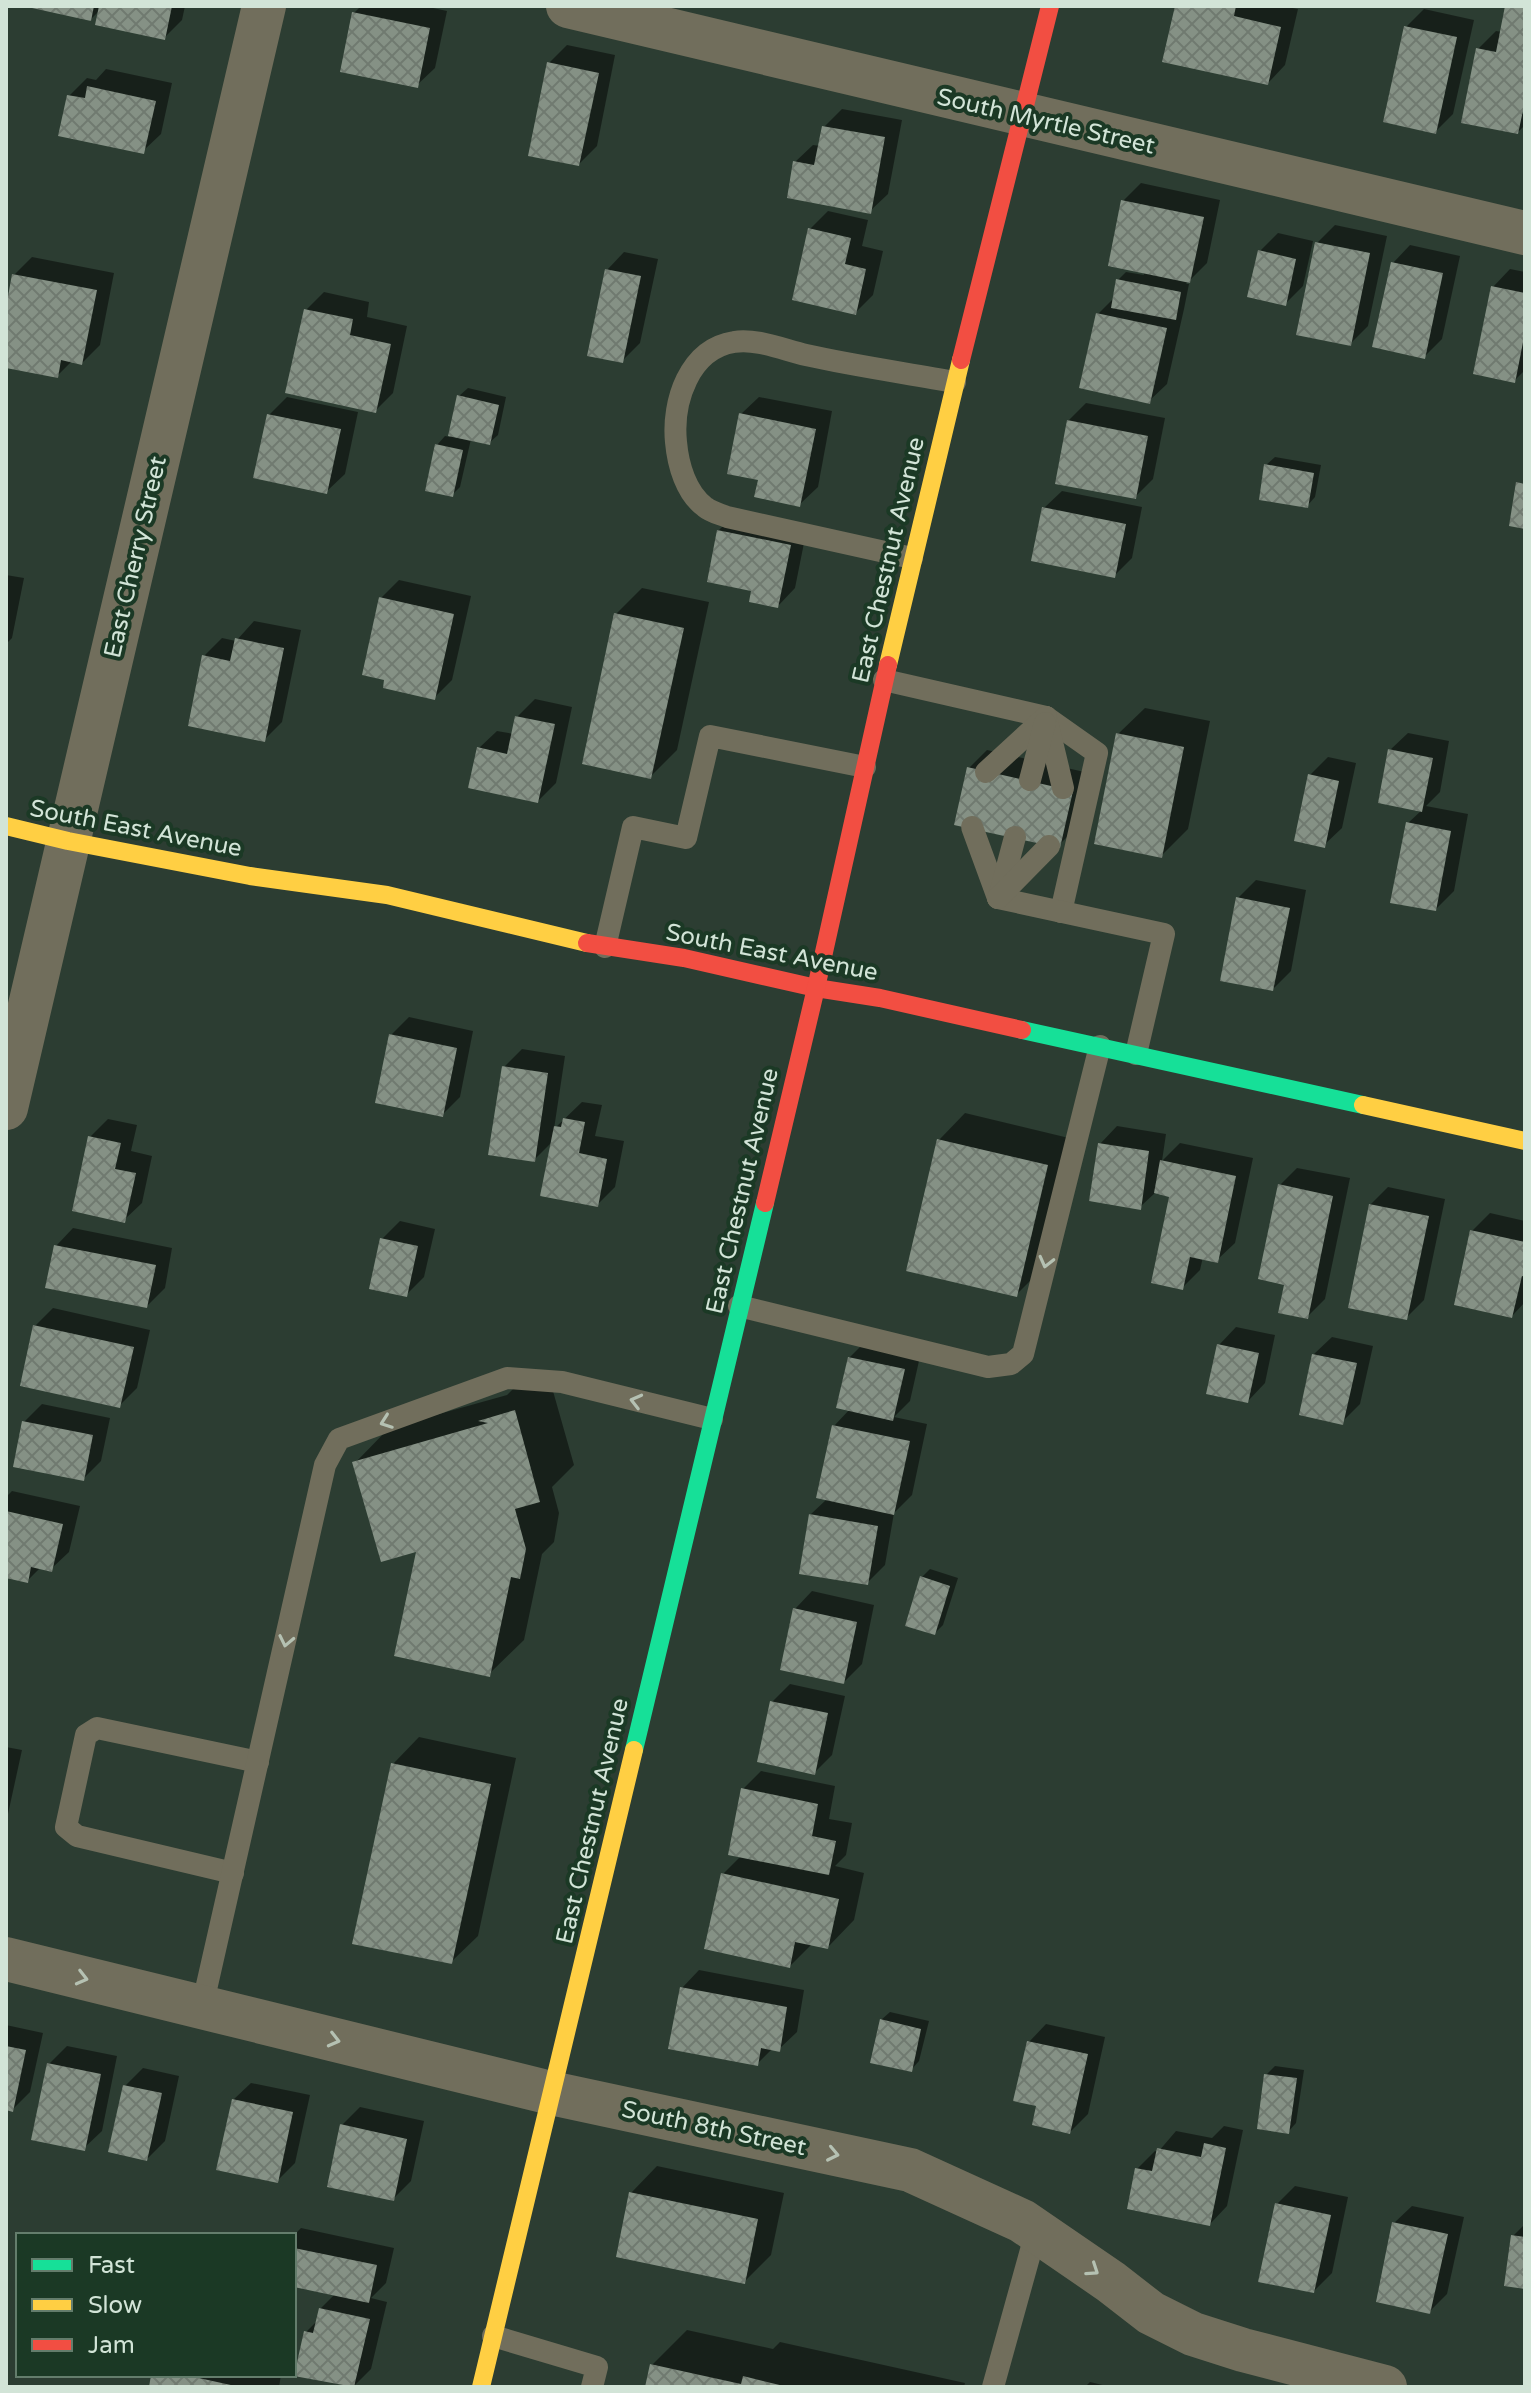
<svg xmlns="http://www.w3.org/2000/svg" width="1531" height="2393" font-family="'Varela Round',sans-serif">
	<style>
		.shadow { fill: #0007 }
		.building { fill: url(#building-cross-hatch) }
		.lines { fill: none; stroke-linecap: round; stroke-linejoin: round }
		.lane { stroke: #716e5c; stroke-width: 22 }
		.street { stroke: #716e5c; stroke-width: 44 }
		.fast { stroke: #16e098; stroke-width: 18 }
		.slow { stroke: #ffcf43; stroke-width: 18 }
		.jam { stroke: #f24e42; stroke-width: 18 }
		.oneway { stroke: #b5c1b2 }
		.labels { text-anchor: middle; stroke-width: 8; stroke-linejoin: round; paint-order: stroke }
		.street-label { font-size: 24px; fill: #d2e4d7; stroke: #1b3925 }
	</style>
	<defs>
		<pattern id="building-cross-hatch" width="8" height="8" patternUnits="userSpaceOnUse" patternTransform="scale(2)"><rect width="8" height="8" fill="#859185"/><path d="M0 0l8 8M0 8l8-8" fill="none" stroke="#707a70"/></pattern>
	</defs>
	<rect width="100%" height="100%" fill="#2c3d32"/>
	<g class="shadow">
		<polygon points="26,6 185,6 182,20 164,38 100,10 91,19"/>
		<polygon points="361,6 424,6 447,11 435,68 417,85 354,13"/>
		<polygon points="1177,6 1282,6 1298,9 1285,65 1268,83"/>
		<polygon points="1507,6 1525,6 1525,91 1520,114 1524,114 1525,111 1525,125 1518,132 1478,49 1496,31 1502,32"/>
		<polygon points="1424,9 1474,20 1453,114 1435,132 1406,27"/>
		<polygon points="567,45 615,55 597,146 579,164 549,63"/>
		<polygon points="106,69 172,83 161,134 143,151 69,96 87,78 96,80"/>
		<polygon points="842,109 902,120 888,194 870,211 795,162 813,145 820,146 824,127"/>
		<polygon points="1141,183 1220,200 1207,263 1186,284 1189,284 1184,309 1167,384 1149,401 1098,314 1115,297 1118,280 1126,272 1144,275 1123,201"/>
		<polygon points="828,211 868,220 862,246 883,251 873,295 855,313 810,229"/>
		<polygon points="1335,225 1387,236 1368,326 1350,344 1317,243"/>
		<polygon points="1278,233 1313,241 1303,286 1285,304 1260,251"/>
		<polygon points="1410,245 1460,256 1442,339 1424,357 1393,263"/>
		<polygon points="624,252 658,259 640,343 622,361 607,270"/>
		<polygon points="32,257 114,273 100,345 82,363 72,361 57,376 6,366 6,318 14,275"/>
		<polygon points="1510,269 1525,272 1525,370 1514,381 1493,287"/>
		<polygon points="324,292 369,302 367,317 407,326 393,393 375,411 306,310"/>
		<polygon points="468,388 506,397 498,435 489,443 471,439 460,487 452,495 437,445 445,436 450,437 459,396"/>
		<polygon points="287,397 358,412 345,474 327,491 269,415"/>
		<polygon points="759,397 832,411 818,487 800,504 760,478 741,414"/>
		<polygon points="1086,403 1165,418 1153,479 1135,497 1068,421"/>
		<polygon points="1275,457 1321,465 1315,497 1307,506 1266,465"/>
		<polygon points="1062,491 1142,507 1132,558 1114,576 1044,508"/>
		<polygon points="736,513 807,528 795,588 778,606 754,590 718,531"/>
		<polygon points="6,575 24,578 12,638 6,644"/>
		<polygon points="399,580 471,596 452,680 434,698 381,598"/>
		<polygon points="642,588 709,602 677,750 650,777 616,614"/>
		<polygon points="254,621 301,630 282,722 264,740 204,656 222,638 236,641"/>
		<polygon points="535,699 572,707 556,783 538,801 479,748 497,731 514,734 517,717"/>
		<polygon points="1145,708 1210,721 1188,829 1161,856 1118,734"/>
		<polygon points="1408,733 1449,741 1440,792 1426,806 1468,814 1454,891 1436,909 1408,823 1422,810 1390,750"/>
		<polygon points="987,750 1089,773 1077,827 1059,845 969,768"/>
		<polygon points="1328,757 1356,763 1342,828 1324,845 1310,775"/>
		<polygon points="1256,880 1306,890 1291,971 1273,989 1238,898"/>
		<polygon points="409,1017 473,1031 460,1097 442,1115 391,1035"/>
		<polygon points="522,1049 565,1056 554,1129 582,1102 602,1105 595,1136 624,1141 615,1187 597,1205 553,1141 534,1160 504,1067"/>
		<polygon points="965,1113 1073,1139 1043,1268 1016,1295 939,1140"/>
		<polygon points="108,1119 137,1125 131,1151 152,1156 142,1203 124,1220 90,1137"/>
		<polygon points="1117,1126 1166,1134 1162,1161 1180,1143 1253,1158 1235,1243 1217,1260 1203,1257 1200,1270 1182,1288 1171,1195 1156,1192 1140,1207 1100,1144"/>
		<polygon points="1297,1168 1350,1178 1325,1299 1307,1317 1286,1283 1280,1185"/>
		<polygon points="1388,1187 1445,1199 1424,1300 1406,1318 1370,1205"/>
		<polygon points="1490,1213 1525,1221 1525,1302 1512,1316 1472,1231"/>
		<polygon points="400,1221 435,1229 424,1277 406,1295 382,1239"/>
		<polygon points="73,1228 172,1248 165,1288 147,1306 56,1246"/>
		<polygon points="53,1308 150,1330 137,1388 119,1406 35,1326"/>
		<polygon points="1236,1327 1275,1335 1265,1383 1248,1401 1219,1345"/>
		<polygon points="1332,1337 1373,1346 1360,1404 1342,1422 1314,1354"/>
		<polygon points="867,1340 921,1352 910,1401 894,1417 927,1424 912,1495 894,1513 885,1565 867,1583 810,1515 827,1499 834,1426 850,1409 849,1358"/>
		<polygon points="549,1377 574,1465 552,1487 559,1513 554,1542 542,1554 524,1640 489,1674 419,1550 355,1463 389,1428 507,1395 515,1387"/>
		<polygon points="42,1404 110,1418 101,1461 83,1479 24,1422"/>
		<polygon points="12,1491 80,1506 69,1552 51,1569 41,1567 27,1581 6,1576 6,1497"/>
		<polygon points="930,1569 958,1578 943,1625 935,1633 922,1577"/>
		<polygon points="812,1591 874,1605 862,1664 844,1682 795,1609"/>
		<polygon points="790,1684 845,1696 832,1755 814,1773 772,1702"/>
		<polygon points="419,1737 516,1758 478,1936 451,1962 393,1764"/>
		<polygon points="6,1747 22,1750 6,1823"/>
		<polygon points="761,1771 835,1786 829,1819 852,1823 846,1855 835,1866 864,1873 854,1920 828,1947 812,1944 790,1966 723,1874 742,1855 743,1789"/>
		<polygon points="699,1970 804,1990 797,2032 779,2049 773,2048 758,2063 682,1988"/>
		<polygon points="890,2012 929,2021 919,2061 911,2070 881,2020"/>
		<polygon points="1046,2024 1105,2037 1088,2114 1070,2132 1039,2104 1029,2042"/>
		<polygon points="6,2025 43,2033 30,2092 12,2110 6,2108"/>
		<polygon points="67,2046 117,2056 102,2131 84,2148 49,2064"/>
		<polygon points="1275,2066 1304,2070 1296,2123 1288,2132 1266,2075"/>
		<polygon points="143,2068 179,2076 165,2141 147,2159 125,2086"/>
		<polygon points="251,2083 310,2095 295,2163 277,2181 233,2100"/>
		<polygon points="360,2107 424,2121 411,2181 393,2199 342,2125"/>
		<polygon points="1224,2126 1243,2130 1227,2206 1210,2224 1137,2169 1155,2151 1158,2152 1176,2131 1212,2138"/>
		<polygon points="657,2166 784,2193 771,2255 744,2282 631,2193"/>
		<polygon points="1295,2186 1348,2197 1332,2273 1314,2291 1277,2204"/>
		<polygon points="1412,2206 1464,2217 1447,2294 1430,2311 1394,2223"/>
		<polygon points="1525,2224 1525,2287 1513,2236"/>
		<polygon points="301,2228 394,2248 386,2283 371,2298 387,2302 371,2369 353,2387 296,2374 306,2332 318,2320 320,2309 335,2294 294,2285 294,2235"/>
		<polygon points="687,2330 773,2349 780,2342 965,2383 964,2387 648,2387 652,2365"/>
		<polygon points="153,2375 281,2375 279,2387 151,2387"/>
		<polygon points="1090,2382 1111,2387 1085,2387"/>
	</g>
	<g class="building">
		<polygon points="23,6 94,6 91,21"/>
		<polygon points="99,6 172,6 165,40 95,25"/>
		<polygon points="1175,6 1236,6 1234,16 1281,27 1268,85 1162,62"/>
		<polygon points="1505,6 1525,6 1525,101 1518,134 1461,123 1476,48 1496,52"/>
		<polygon points="352,12 430,28 418,88 340,72"/>
		<polygon points="1404,26 1457,37 1436,134 1383,122"/>
		<polygon points="547,62 599,73 579,166 528,156"/>
		<polygon points="87,86 156,101 144,154 58,136 67,95 85,98"/>
		<polygon points="822,126 885,137 871,214 787,198 793,161 814,165"/>
		<polygon points="1121,200 1204,217 1190,283 1108,266"/>
		<polygon points="808,228 851,238 845,264 866,269 856,315 792,300"/>
		<polygon points="1315,242 1370,253 1351,346 1296,335"/>
		<polygon points="1258,250 1296,259 1286,306 1247,297"/>
		<polygon points="1391,262 1443,273 1425,359 1372,347"/>
		<polygon points="605,269 641,276 623,363 587,356"/>
		<polygon points="12,274 97,290 82,365 61,360 58,378 6,368 6,308"/>
		<polygon points="1116,279 1181,292 1176,320 1111,308"/>
		<polygon points="1491,286 1525,293 1525,332 1515,383 1473,374"/>
		<polygon points="304,309 353,319 350,335 391,344 376,413 285,393"/>
		<polygon points="1096,313 1167,328 1150,404 1079,388"/>
		<polygon points="457,395 499,405 490,445 448,436"/>
		<polygon points="739,413 816,429 800,507 754,497 758,480 727,474"/>
		<polygon points="267,414 341,429 327,494 253,478"/>
		<polygon points="1067,420 1148,436 1136,499 1055,484"/>
		<polygon points="435,444 463,450 453,497 425,491"/>
		<polygon points="1264,464 1314,473 1308,508 1259,500"/>
		<polygon points="1516,482 1525,484 1525,529 1509,526"/>
		<polygon points="1042,507 1126,524 1115,578 1031,561"/>
		<polygon points="717,530 791,545 778,608 749,602 751,591 707,582"/>
		<polygon points="379,597 454,614 435,700 383,688 384,680 362,675"/>
		<polygon points="614,613 684,628 651,779 582,764"/>
		<polygon points="235,638 284,648 265,742 188,726 202,655 230,661"/>
		<polygon points="515,716 555,724 538,803 468,788 477,747 507,754"/>
		<polygon points="1116,733 1184,747 1162,858 1094,844"/>
		<polygon points="1388,749 1433,758 1422,812 1378,803"/>
		<polygon points="967,767 1073,791 1060,848 954,825"/>
		<polygon points="1308,774 1339,781 1325,848 1294,841"/>
		<polygon points="1406,822 1451,831 1436,911 1390,903"/>
		<polygon points="1236,897 1290,908 1273,991 1220,981"/>
		<polygon points="389,1034 457,1048 443,1117 375,1103"/>
		<polygon points="502,1066 548,1073 535,1162 488,1155"/>
		<polygon points="563,1118 585,1122 579,1153 607,1159 598,1207 540,1196 554,1126 561,1127"/>
		<polygon points="88,1136 121,1143 115,1169 136,1173 125,1223 72,1211"/>
		<polygon points="937,1139 1048,1165 1017,1297 906,1271"/>
		<polygon points="1098,1143 1149,1151 1141,1210 1089,1201"/>
		<polygon points="1160,1160 1236,1176 1218,1263 1190,1257 1183,1290 1151,1283 1169,1197 1154,1193"/>
		<polygon points="1278,1184 1333,1196 1308,1319 1278,1313 1284,1285 1258,1279"/>
		<polygon points="1369,1204 1429,1216 1407,1320 1348,1308"/>
		<polygon points="1470,1230 1525,1242 1525,1277 1522,1276 1512,1318 1454,1305"/>
		<polygon points="380,1238 418,1246 407,1297 369,1289"/>
		<polygon points="54,1245 156,1265 147,1308 45,1288"/>
		<polygon points="33,1325 134,1347 120,1408 20,1386"/>
		<polygon points="1217,1344 1259,1353 1248,1403 1206,1394"/>
		<polygon points="1312,1354 1357,1363 1343,1425 1299,1415"/>
		<polygon points="848,1357 905,1369 893,1421 836,1408"/>
		<polygon points="515,1410 540,1502 515,1509 526,1549 520,1579 511,1577 490,1677 394,1656 416,1552 381,1562 352,1462 488,1423 478,1421"/>
		<polygon points="22,1421 93,1435 84,1481 13,1467"/>
		<polygon points="832,1425 910,1441 894,1515 816,1498"/>
		<polygon points="6,1511 63,1524 52,1572 31,1567 28,1583 6,1578"/>
		<polygon points="809,1514 878,1526 868,1585 799,1574"/>
		<polygon points="920,1576 950,1586 935,1635 905,1626"/>
		<polygon points="793,1608 857,1622 844,1684 780,1670"/>
		<polygon points="770,1701 828,1713 815,1775 757,1762"/>
		<polygon points="391,1763 491,1784 452,1964 352,1944"/>
		<polygon points="741,1788 818,1804 812,1836 836,1841 829,1875 728,1855"/>
		<polygon points="721,1873 839,1899 828,1949 795,1942 790,1968 704,1949"/>
		<polygon points="680,1987 787,2007 780,2052 761,2048 758,2066 668,2049"/>
		<polygon points="880,2019 921,2029 912,2072 870,2063"/>
		<polygon points="1027,2041 1088,2054 1070,2134 1032,2125 1036,2106 1013,2101"/>
		<polygon points="6,2046 26,2050 13,2112 6,2110"/>
		<polygon points="47,2063 101,2074 85,2151 31,2140"/>
		<polygon points="1264,2074 1297,2078 1289,2134 1257,2129"/>
		<polygon points="123,2085 162,2093 147,2161 108,2152"/>
		<polygon points="232,2099 293,2112 278,2183 216,2170"/>
		<polygon points="340,2124 407,2139 394,2201 327,2187"/>
		<polygon points="1204,2143 1226,2148 1210,2226 1127,2209 1135,2168 1152,2171 1157,2148 1201,2157"/>
		<polygon points="629,2192 758,2219 745,2284 616,2257"/>
		<polygon points="1275,2203 1331,2215 1314,2293 1258,2282"/>
		<polygon points="1392,2222 1448,2234 1430,2314 1376,2302"/>
		<polygon points="1511,2235 1525,2237 1525,2289 1504,2286"/>
		<polygon points="294,2248 377,2265 369,2303 294,2287"/>
		<polygon points="319,2308 370,2319 354,2387 294,2376 304,2331 313,2333"/>
		<polygon points="650,2364 741,2384 743,2376 788,2387 645,2387"/>
		<polygon points="151,2375 185,2375 240,2387 149,2387"/>
	</g>
	<g class="lines">
		<g class="lane">
			<path d="M912 558 727 517C720 514 711 512 705 507 686 493 678 465 676 442 672 402 689 349 734 342 756 338 784 350 806 355 855 366 906 373 955 382"/>
			<polyline points="884,680 1046,717 1097,753 1061,912"/>
			<polyline points="1046,717 1063,788"/>
			<polyline points="986,772 1046,717"/>
			<polyline points="1030,780 1045,723"/>
			<polyline points="972,827 998,898"/>
			<polyline points="999,897 1015,837"/>
			<polyline points="998,898 1164,934 1136,1054"/>
			<polyline points="998,898 1049,846"/>
			<polyline points="605,947 633,827 686,838 710,736 865,767"/>
			<polyline points="739,1306 988,1367 1011,1364 1023,1354 1100,1046"/>
			<polyline points="233,1873 77,1836 66,1827 86,1735 97,1728 258,1762"/>
			<polyline points="202,2007 325,1465 339,1439 507,1378 562,1382 712,1419"/>
			<polyline points="493,2336 597,2367 592,2387"/>
			<polyline points="993,2387 1036,2232"/>
		</g>
		<g class="street">
			<polyline points="568,6 1525,233"/>
			<polyline points="6,1108 264,6"/>
			<polyline points="6,1959 551,2093 910,2170 1022,2221 1111,2282 1151,2313 1193,2334 1243,2350 1385,2387"/>
		</g>
		<g class="fast">
			<polyline points="1022,1030 1363,1105"/>
			<polyline points="634,1750 765,1203"/>
		</g>
		<g class="slow">
			<polyline points="888,665 961,360"/>
			<polyline points="6,826 68,841 250,876 387,895 587,943"/>
			<polyline points="1363,1105 1525,1141"/>
			<polyline points="481,2387 634,1750"/>
		</g>
		<g class="jam">
			<polyline points="961,360 1050,6"/>
			<polyline points="587,943 684,958 816,988 880,998 1022,1030"/>
			<polyline points="765,1203 816,988 888,665"/>
		</g>
	</g>
	<defs><path id="oneway-chevron" d="M-2-3.5L2.5 0L-2 3.5" fill="none" stroke-width="1.6" stroke-linecap="round" stroke-linejoin="round" transform="scale(2)"/></defs>
	<g class="oneway">
		<use href="#oneway-chevron" transform="translate(1046 1262) rotate(104)"/>
		<use href="#oneway-chevron" transform="translate(636 1401) rotate(-166)"/>
		<use href="#oneway-chevron" transform="translate(386 1422) rotate(160)"/>
		<use href="#oneway-chevron" transform="translate(286 1641) rotate(102)"/>
		<use href="#oneway-chevron" transform="translate(82 1978) rotate(14)"/>
		<use href="#oneway-chevron" transform="translate(334 2040) rotate(14)"/>
		<use href="#oneway-chevron" transform="translate(833 2154) rotate(12)"/>
		<use href="#oneway-chevron" transform="translate(1093 2270) rotate(34)"/>
	</g>
	<g class="labels">
		<g class="street-label">
			<text transform="translate(1046 121) rotate(13)" y="8">South Myrtle Street</text>
			<text transform="translate(135 557) rotate(-77)" y="8">East Cherry Street</text>
			<text transform="translate(888 560) rotate(-77)" y="8">East Chestnut Avenue</text>
			<text transform="translate(136 828) rotate(11)" y="8">South East Avenue</text>
			<text transform="translate(772 952) rotate(11)" y="8">South East Avenue</text>
			<text transform="translate(742 1191) rotate(-77)" y="8">East Chestnut Avenue</text>
			<text transform="translate(592 1821) rotate(-77)" y="8">East Chestnut Avenue</text>
			<text transform="translate(714 2128) rotate(12)" y="8">South 8th Street</text>
		</g>
	</g>
	<rect width="1531" height="2393" fill="none" stroke="#d2e4d7" stroke-width="16"/>
	<rect x="16" y="2233" width="280" height="144" fill="#1b3925" stroke="#647d6c" stroke-width="2"/>
	<rect x="32" y="2259" width="40" height="12" fill="#16e098" stroke="#647d6c" stroke-width="2"/>
	<text x="88" y="2273" font-size="24" fill="#d2e4d7">Fast</text>
	<rect x="32" y="2299" width="40" height="12" fill="#ffcf43" stroke="#647d6c" stroke-width="2"/>
	<text x="88" y="2313" font-size="24" fill="#d2e4d7">Slow</text>
	<rect x="32" y="2339" width="40" height="12" fill="#f24e42" stroke="#647d6c" stroke-width="2"/>
	<text x="88" y="2353" font-size="24" fill="#d2e4d7">Jam</text>
</svg>
